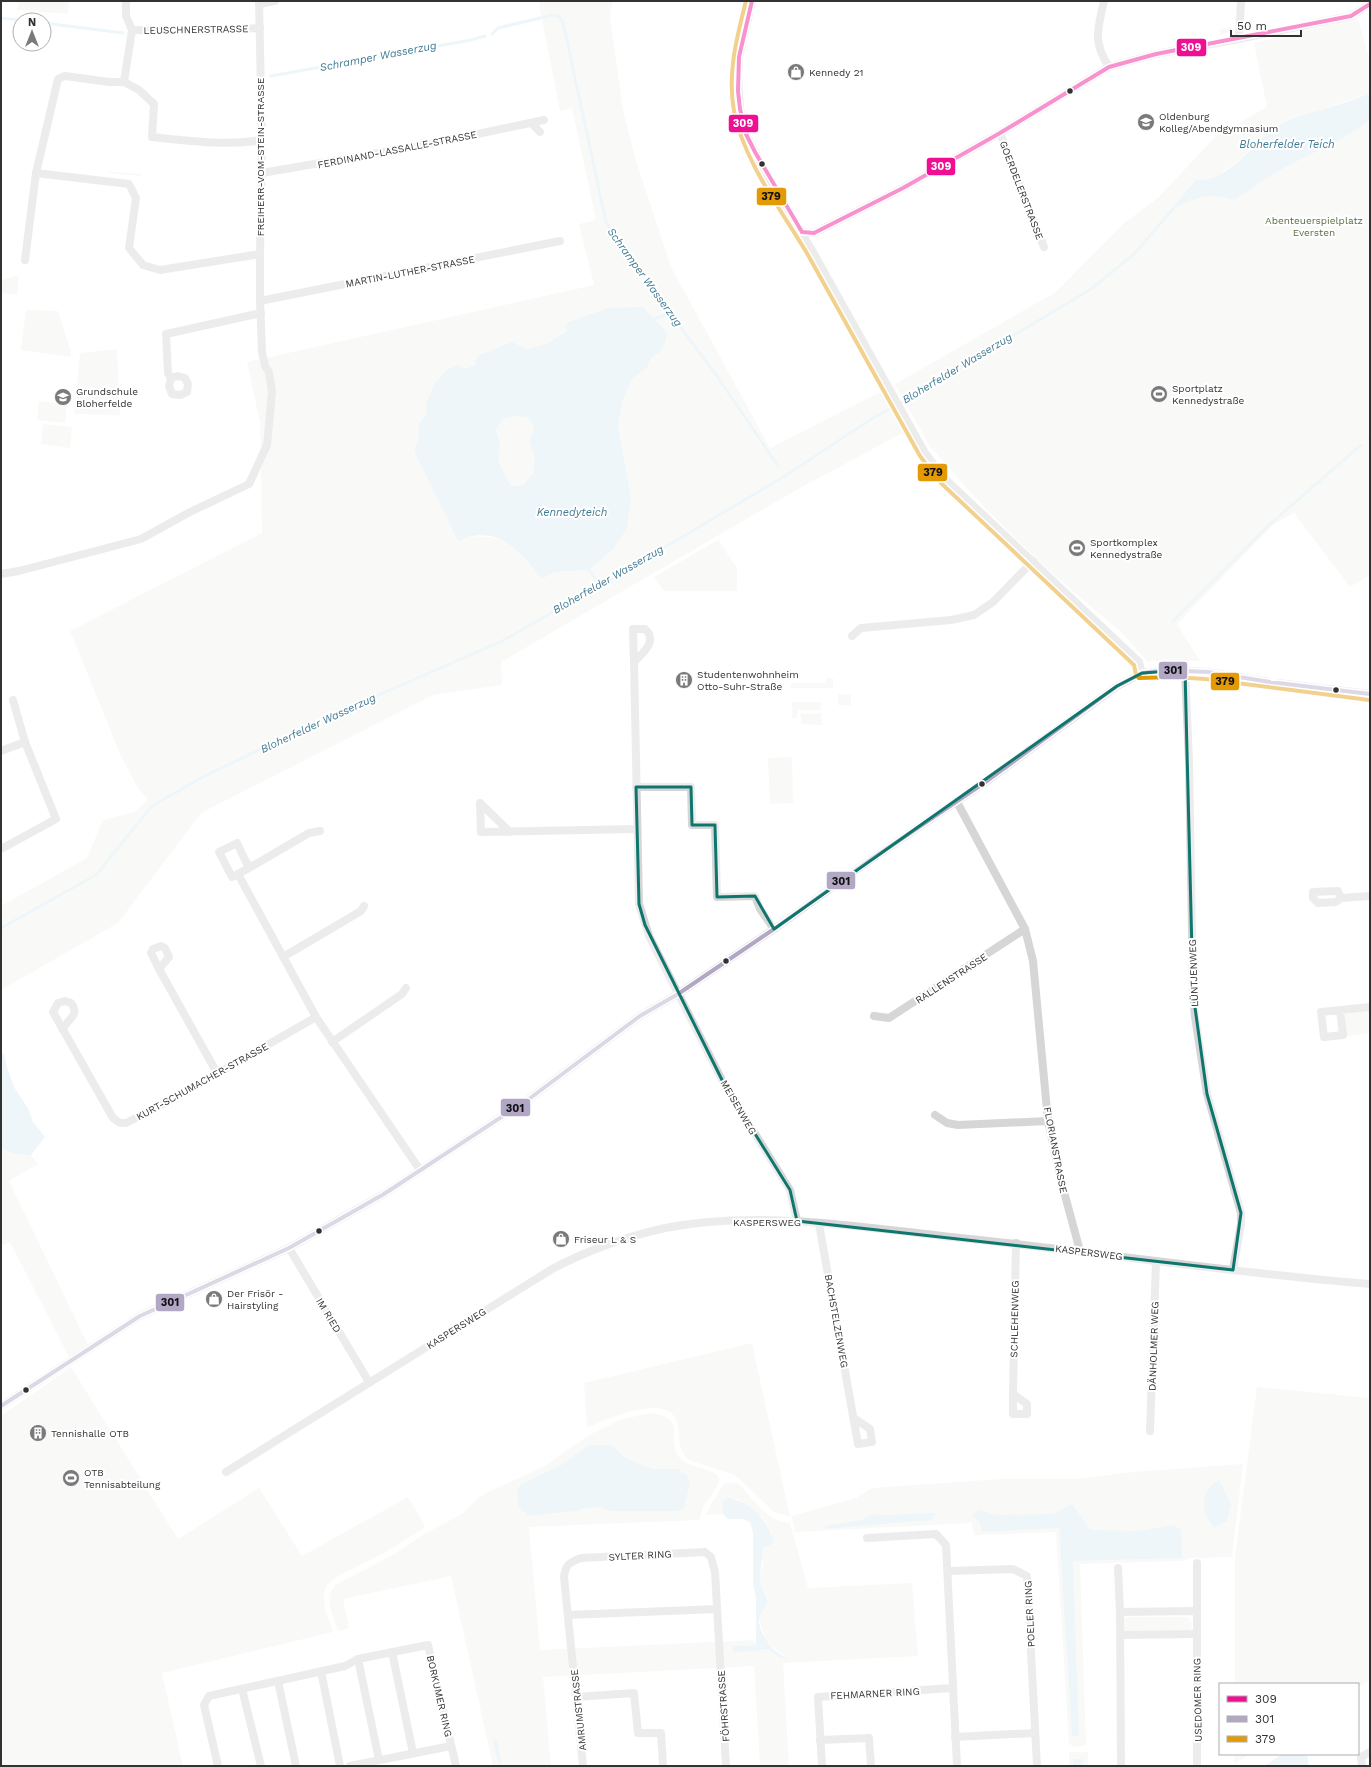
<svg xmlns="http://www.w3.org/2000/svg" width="1371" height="1767" font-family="'Work Sans',sans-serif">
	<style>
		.green { fill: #f1f4ed; fill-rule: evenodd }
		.water { fill: #dbebf1; fill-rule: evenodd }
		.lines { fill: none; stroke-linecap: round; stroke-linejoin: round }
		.stream { stroke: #dbebf1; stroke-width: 3 }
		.street { stroke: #d6d6d6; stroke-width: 8 }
		.bus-1-casing { stroke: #fff; stroke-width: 7 }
		.bus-2-casing { stroke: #fff; stroke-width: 7 }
		.bus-3-casing { stroke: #fff; stroke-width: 7 }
		.bus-1 { stroke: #ee0f93; stroke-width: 4 }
		.bus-2 { stroke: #b2a8c5; stroke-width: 4 }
		.bus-3 { stroke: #e39a05; stroke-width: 4 }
		.marked { fill: none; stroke: #0f766e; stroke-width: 3; stroke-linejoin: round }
		.bus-dot { fill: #323232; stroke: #fff; stroke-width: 1.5 }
		.labels { text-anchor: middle; stroke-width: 4; stroke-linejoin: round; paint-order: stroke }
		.street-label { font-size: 10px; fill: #323232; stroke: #fff }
		.poi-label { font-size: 10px; fill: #323232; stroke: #fff; text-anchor: start }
		.park-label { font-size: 10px; fill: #596d3f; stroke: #fff }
		.water-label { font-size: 11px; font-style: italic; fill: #407b93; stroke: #fff }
		.line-badge { stroke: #fff; stroke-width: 1.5 }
		.badge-label { font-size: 11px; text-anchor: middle; font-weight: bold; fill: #fff }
		.pale-badge-label { font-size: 11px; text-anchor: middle; font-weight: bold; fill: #111 }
	</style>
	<rect width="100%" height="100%" fill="#fff"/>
	<g class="green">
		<polygon points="19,1 69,1 68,14 17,10"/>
		<path d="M539 1H613L610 18 623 110 636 161 671 267 770 448 884 390 908 430 791 493 501 662 502 685 433 695 201 813 118 923 1 990V906L87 858 103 820 135 812 148 800 138 788 121 756 70 631 262 533 260 423 247 362 594 285 579 224 596 220 572 108 560 111 540 9ZM567 331 658 354 650 359 648 367 632 379 623 400 618 425 631 497 589 570 555 572 542 579C518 549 508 533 467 537L414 451 419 437V423L427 413C425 394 436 382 449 369H464L475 365 477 356 526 349 546 344Z"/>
		<path d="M1358 18 1370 61V93L1305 115 1277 127 1231 166 1218 175 1203 180 1171 210 1199 197 1219 195 1235 200C1250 191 1264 180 1279 171 1310 153 1341 143 1370 120V575L1350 587 1294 513 1273 525 1177 624 1200 661H1147L1123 634 1047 569 1008 531 968 490 929 445 895 384 1056 292 1124 223 1158 198 1215 137 1267 107 1254 43Z"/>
		<polygon points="1232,27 1232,29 1228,33 1220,35 1219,29"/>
		<polygon points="109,172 143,174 140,176 108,173"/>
		<polygon points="19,275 17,295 1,293 1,280"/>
		<polygon points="26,310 58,311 71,352 71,357 21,350"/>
		<polygon points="117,349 120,415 74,414 80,353"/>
		<polygon points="39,401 67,404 65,423 37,420"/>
		<polygon points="516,416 528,418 534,428 529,442 535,460 533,473 523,485 511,486 499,462 500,443 496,430 503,419"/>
		<polygon points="43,424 72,427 70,448 41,444"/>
		<polygon points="718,540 737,568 737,591 664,591 654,577"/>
		<polygon points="826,678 833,678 833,688 791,688 791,683 826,683"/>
		<polygon points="838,694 851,695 851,705 838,705"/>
		<polygon points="792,702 821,702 821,710 798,710 797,718 792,718"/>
		<polygon points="800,713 809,714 821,713 822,725 801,724 802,718 801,718"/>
		<polygon points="792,757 793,803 770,804 768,758"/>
		<polygon points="1370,1011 1370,1033 1347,1036 1343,1020 1346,1019 1345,1014"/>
		<path d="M1 1147C8 1154 21 1155 31 1155L38 1164 9 1181 88 1345 69 1357 10 1242 1 1246Z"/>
		<path d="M752 1343 790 1517 774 1512 735 1475 691 1461C676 1451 681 1437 677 1422 668 1391 604 1420 587 1428L584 1383Z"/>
		<polygon points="71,1367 178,1539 259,1488 302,1556 408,1497 424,1524 424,1528 384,1553 336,1577 327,1585 324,1592 325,1609 333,1632 162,1673 183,1766 1,1766 1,1416"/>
		<polygon points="1257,1387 1370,1398 1370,1680 1358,1687 1358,1684 1235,1684 1235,1557"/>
		<path d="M649 1413C691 1417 663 1441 681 1459 688 1467 716 1469 719 1478 721 1486 706 1500 703 1508 701 1511 701 1516 700 1520L529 1527 540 1650 755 1640 756 1645 735 1646 757 1651 764 1649H768L780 1658H797L784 1656 766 1641 759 1618 767 1603 766 1594 761 1585 760 1580 763 1564 762 1556 772 1533 762 1517 738 1499 723 1501V1514L706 1515 710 1506 724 1484 734 1482 741 1486C754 1500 769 1523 790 1523L808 1588 912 1583 918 1656 783 1663 789 1766H760L754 1666 543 1677 551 1766H493L451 1576 343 1599 349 1628 338 1631C333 1615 324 1600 335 1585L391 1556 426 1533 462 1514 478 1498 488 1492 543 1467 589 1435 620 1420ZM589 1445H611L626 1458 653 1469H678L610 1511C601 1507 587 1506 578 1511L528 1516 523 1483 561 1465Z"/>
		<polygon points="1243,1464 1232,1557 1192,1558 1181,1561 1080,1564 1086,1745 1074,1747 1069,1744 1056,1532 974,1535 972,1523 795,1532 792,1516 856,1498 872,1488 1001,1479 1077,1479 1134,1472"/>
		<polygon points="1126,1617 1188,1617 1192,1624 1191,1630 1124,1632 1124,1620"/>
		<rect x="1069" y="1752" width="19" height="14"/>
		<polygon points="1234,1754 1250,1754 1234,1764"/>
	</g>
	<g class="water">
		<path d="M1370 93V120C1341 143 1310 153 1279 171 1264 180 1249 191 1235 200 1206 191 1196 198 1170 211L1196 180C1229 181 1251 145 1275 128 1290 118 1310 113 1327 108 1341 104 1356 99 1370 93Z"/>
		<path d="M643 307 667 333C666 347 661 352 650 359L648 367 632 379 623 400 618 425 631 497 627 529 613 549 589 570 555 572 542 579C520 551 497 523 458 541L414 451 419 437V423L427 413 426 403 435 383 448 369 458 365 464 369 475 365 477 356 512 342 526 349 546 344 567 331 566 323 608 308ZM516 416 528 418 534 428 529 442 535 460 533 473 523 485 511 486 499 462 500 443 496 430 503 419Z"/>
		<path d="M1 1054H4L7 1067 14 1087 29 1110 33 1122 45 1137 31 1155C21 1155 8 1154 1 1147Z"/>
		<path d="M589 1445H611L626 1458 653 1469H678L687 1475 690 1483 684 1508 678 1511H610C601 1507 587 1506 578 1511L528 1516 518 1505 517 1490 523 1483 561 1465Z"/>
		<path d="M1219 1480 1231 1504 1227 1521 1214 1528C1201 1511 1198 1493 1219 1480Z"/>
		<path d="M728 1498C750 1501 769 1521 774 1543L764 1548C762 1554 759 1580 761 1585 763 1591 767 1595 767 1602 766 1608 760 1613 759 1619 758 1632 772 1651 783 1656 789 1658 796 1658 802 1658H780L768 1649H764L757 1651 734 1652 732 1648 735 1646 756 1645V1598L753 1584V1532L750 1522 742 1519H728L723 1514V1501Z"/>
		<polygon points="1072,1504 1091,1530 1138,1531 1173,1525 1181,1529 1182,1558 1073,1561 1079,1736 1072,1736 1059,1528 982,1532 979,1521 972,1516 978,1509 996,1515 1053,1514"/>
		<polygon points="936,1513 932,1520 826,1529 824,1526 861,1520 873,1514 888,1515"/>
		<polygon points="494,1740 497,1740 502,1766 499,1766 493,1743"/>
		<polygon points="1282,1754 1307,1754 1309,1766 1264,1766"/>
		<rect x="1073" y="1759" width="10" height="7"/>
	</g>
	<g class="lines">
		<g class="stream">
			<polyline points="1,18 20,20"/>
			<polyline points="44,23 123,33"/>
			<polyline points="492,34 498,28 553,15 559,16 563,22 606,222 670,313 717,376 778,466"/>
			<polyline points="271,76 471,40 485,36"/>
			<polyline points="655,319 670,313"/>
			<polyline points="1369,439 1370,438"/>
			<polyline points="589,570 601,585"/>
			<polyline points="1173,621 1269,525 1361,445"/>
			<polyline points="1,928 96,875 152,806 203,777 308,726 502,641 601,585 785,476 873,418 903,402 1091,289 1134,254 1173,209"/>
		</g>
		<g class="street">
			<polyline points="752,1 739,57 738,74 740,109 746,134 769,179 813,252 925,453 945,479 1139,662 1142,673"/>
			<path d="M1104 1C1098 29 1092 41 1109 67"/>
			<polyline points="259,4 275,1"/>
			<polyline points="132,30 200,31 260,28"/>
			<polyline points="1239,39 1241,1"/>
			<polyline points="124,82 132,30 126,16 126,1"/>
			<polyline points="531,123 540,132"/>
			<polyline points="1000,133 1044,247"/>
			<path d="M36 173 58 79 65 76 109 82H124L139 90 154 104 152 137C188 141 226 146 262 140"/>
			<polyline points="262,173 430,144 544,120"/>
			<polyline points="802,232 814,233 903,188 1000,133 1109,67 1156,54 1239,39 1351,16 1370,4"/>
			<polyline points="25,260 36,173 129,184 136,198 129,248 143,265 160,270 260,254"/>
			<polyline points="260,301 560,241"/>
			<polyline points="171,378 178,376 185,378 188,384 187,392 180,395 172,394 169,386 171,378 168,373 166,334 261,313"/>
			<polyline points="1,574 19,571 141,539 190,512 249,484 267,445 272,392 269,372 265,366 262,352 260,301 260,254 262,140 259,1"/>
			<polyline points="852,636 861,628 951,620 974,615 993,602 1033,561"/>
			<path d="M634 662 633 629H645C658 641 643 653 634 662L639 904 649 936 724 1084 790 1190 797 1221"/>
			<polyline points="1185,670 1189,761 1193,993 1195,1017 1207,1094 1241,1213 1241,1224 1233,1270"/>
			<polyline points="1,751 25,742"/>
			<polyline points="636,787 691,787 692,825 715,825 717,897 755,896 760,909 774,929"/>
			<polyline points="957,802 1025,929 1033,961 1048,1121 1060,1177 1080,1251"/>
			<polyline points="510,832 480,803 481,832 637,829"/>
			<polyline points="1,849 56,819 25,742 13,700"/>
			<polyline points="249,868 309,833 320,831"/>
			<polyline points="238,874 249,868 237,843 219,852 232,877 238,874 316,1017 420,1170"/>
			<polyline points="1341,898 1338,891 1313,892 1313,898 1318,903 1336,902 1341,898 1370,896"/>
			<polyline points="283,957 361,911 364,906"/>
			<polyline points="159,969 169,957 165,948 161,946 153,949 151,953 159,969 217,1073"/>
			<polyline points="1340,1010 1343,1035 1324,1037 1321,1012 1370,1007"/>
			<polyline points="874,1016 889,1018 1025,929"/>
			<path d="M63 1030C66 1019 81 1016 71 1003L65 1001 58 1003 53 1012 113 1118 120 1123H126L175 1098 316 1017"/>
			<polyline points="332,1042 402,994 406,988"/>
			<polyline points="935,1115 947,1123 958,1125 1048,1121"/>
			<polyline points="819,1224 858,1444 872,1442 870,1429 854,1418"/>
			<polyline points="289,1248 369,1382"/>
			<polyline points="1013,1394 1027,1404 1027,1414 1013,1414 1013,1394 1016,1243"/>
			<polyline points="1,1406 140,1316 289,1248 384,1194 529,1099 640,1016 678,994 774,929 867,862 987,781 1117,686 1142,673 1162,670 1208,672 1270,682 1370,694"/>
			<polyline points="1150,1431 1156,1261"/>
			<path d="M226 1472 552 1269C588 1250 625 1237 665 1228 758 1209 867 1228 960 1238 1097 1252 1233 1273 1370 1284"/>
			<polyline points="867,1538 936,1534 946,1545 957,1766"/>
			<polyline points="1118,1568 1120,1612"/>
			<polyline points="948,1571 1013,1569 1027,1576 1037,1766"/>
			<polyline points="1197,1611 1197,1563"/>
			<polyline points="568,1615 717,1609"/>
			<polyline points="1120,1635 1196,1634"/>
			<polyline points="392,1652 413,1753"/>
			<polyline points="358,1659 379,1760"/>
			<polyline points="321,1671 340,1766"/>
			<polyline points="278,1681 296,1766"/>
			<polyline points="242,1689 261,1766"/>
			<polyline points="576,1697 634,1693 638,1733 661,1733 663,1766"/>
			<polyline points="955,1737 1035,1733"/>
			<polyline points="820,1740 869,1738 871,1766"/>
			<polyline points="218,1766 204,1705 209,1696 345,1666 358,1659 428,1645 456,1766"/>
			<polyline points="350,1766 451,1746"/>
			<path d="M583 1766 564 1577C565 1565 570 1562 581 1558L705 1552 711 1557 715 1572 726 1766"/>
			<polyline points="822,1766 818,1697 952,1688"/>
			<polyline points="1121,1766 1120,1612 1197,1611 1197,1766"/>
			<polyline points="1362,1766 1361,1757 1370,1752"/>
		</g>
		<g class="bus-1-casing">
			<g id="bus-1">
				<polyline points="752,1 739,57 738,91 740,109 746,134 755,152 802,232"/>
				<polyline points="802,232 814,233 903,188 1000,133 1109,67 1156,54 1351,16 1370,4"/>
			</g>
		</g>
		<g class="bus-2-casing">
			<polyline id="bus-2" points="1,1406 140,1316 289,1248 384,1194 529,1099 640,1016 678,994 774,929 867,862 987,781 1117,686 1142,673 1162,670 1208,672 1270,682 1370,694"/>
		</g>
		<g class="bus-3-casing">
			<path id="bus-3" d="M746 1C737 37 727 73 734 111 744 162 782 211 808 255 846 322 883 389 920 456L941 483 1134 665 1136 675 1139 678 1174 677 1205 679 1369 700"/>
		</g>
		<use href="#bus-1" class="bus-1"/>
		<use href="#bus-2" class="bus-2"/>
		<use href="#bus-3" class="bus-3"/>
	</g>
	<path d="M0 0H1371V1767H0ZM1185 670 1193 993 1207 1094 1241 1213 1233 1270 797 1221 790 1190 724 1084 645 925 639 904 636 787H691L692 825H715L717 897 755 896 774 929 1117 686 1142 673Z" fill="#fff" fill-opacity=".55" fill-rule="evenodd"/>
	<path class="marked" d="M1185 670 1193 993 1207 1094 1241 1213 1233 1270 797 1221 790 1190 724 1084 645 925 639 904 636 787H691L692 825H715L717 897 755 896 774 929 1117 686 1142 673Z"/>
	<defs>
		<g id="shop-disc" transform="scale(0.9)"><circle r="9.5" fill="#7a7a7a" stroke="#fff"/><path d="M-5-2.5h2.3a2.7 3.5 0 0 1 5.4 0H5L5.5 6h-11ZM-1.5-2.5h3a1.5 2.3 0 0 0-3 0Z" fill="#fff"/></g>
		<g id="school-disc" transform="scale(0.9)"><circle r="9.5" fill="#7a7a7a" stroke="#fff"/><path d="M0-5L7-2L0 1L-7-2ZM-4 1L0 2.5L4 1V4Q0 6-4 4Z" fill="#fff"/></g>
		<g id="stadium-disc" transform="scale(0.9)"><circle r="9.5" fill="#7a7a7a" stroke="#fff"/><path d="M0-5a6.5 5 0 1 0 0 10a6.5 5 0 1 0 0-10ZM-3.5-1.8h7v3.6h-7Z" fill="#fff"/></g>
		<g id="building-disc" transform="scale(0.9)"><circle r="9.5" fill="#7a7a7a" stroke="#fff"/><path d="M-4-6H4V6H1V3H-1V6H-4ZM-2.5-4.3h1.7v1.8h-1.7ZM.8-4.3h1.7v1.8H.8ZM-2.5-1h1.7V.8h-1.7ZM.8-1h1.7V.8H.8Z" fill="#fff"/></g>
	</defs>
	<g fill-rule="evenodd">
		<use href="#shop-disc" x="796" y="72"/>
		<use href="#school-disc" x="1146" y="122"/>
		<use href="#stadium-disc" x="1159" y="394"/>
		<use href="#school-disc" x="63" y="397"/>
		<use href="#stadium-disc" x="1077" y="548"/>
		<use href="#building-disc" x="684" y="680"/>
		<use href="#shop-disc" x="561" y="1239"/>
		<use href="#shop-disc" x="214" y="1299"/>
		<use href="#building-disc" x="38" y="1433"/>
		<use href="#stadium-disc" x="71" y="1478"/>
	</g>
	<g class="bus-dot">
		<circle cx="1070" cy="91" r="3.5"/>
		<circle cx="762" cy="164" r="3.5"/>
		<circle cx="1336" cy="690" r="3.5"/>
		<circle cx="982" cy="784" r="3.5"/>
		<circle cx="726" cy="961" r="3.5"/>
		<circle cx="319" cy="1231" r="3.5"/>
		<circle cx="26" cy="1390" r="3.5"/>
	</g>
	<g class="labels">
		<g class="street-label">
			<text transform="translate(196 29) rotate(-1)" y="4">LEUSCHNERSTRASSE</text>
			<text transform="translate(397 149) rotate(-11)" y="4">FERDINAND-LASSALLE-STRASSE</text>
			<text transform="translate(260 157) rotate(-90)" y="4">FREIHERR-VOM-STEIN-STRASSE</text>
			<text transform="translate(1022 190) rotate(69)" y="4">GOERDELERSTRASSE</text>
			<text transform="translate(410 271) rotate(-11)" y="4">MARTIN-LUTHER-STRASSE</text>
			<text transform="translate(1193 973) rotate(-92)" y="4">LÜNTJENWEG</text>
			<text transform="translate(951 978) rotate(-33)" y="4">RALLENSTRASSE</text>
			<text transform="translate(202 1081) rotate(-29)" y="4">KURT-SCHUMACHER-STRASSE</text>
			<text transform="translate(739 1107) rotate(60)" y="4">MEISENWEG</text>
			<text transform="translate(1056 1150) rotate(79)" y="4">FLORIANSTRASSE</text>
			<text x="767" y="1226">KASPERSWEG</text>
			<text transform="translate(1089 1252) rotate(7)" y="4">KASPERSWEG</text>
			<text transform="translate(329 1315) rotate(59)" y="4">IM RIED</text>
			<text transform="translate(1014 1319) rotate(-89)" y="4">SCHLEHENWEG</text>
			<text transform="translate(837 1321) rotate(80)" y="4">BACHSTELZENWEG</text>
			<text transform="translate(456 1328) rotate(-32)" y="4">KASPERSWEG</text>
			<text transform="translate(1153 1346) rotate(-88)" y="4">DÄNHOLMER WEG</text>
			<text transform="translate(640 1555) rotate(-3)" y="4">SYLTER RING</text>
			<text transform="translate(1029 1614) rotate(-93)" y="4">POELER RING</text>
			<text transform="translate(875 1693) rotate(-3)" y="4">FEHMARNER RING</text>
			<text transform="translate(440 1696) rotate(77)" y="4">BORKUMER RING</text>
			<text transform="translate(1197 1700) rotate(-91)" y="4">USEDOMER RING</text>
			<text transform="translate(723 1706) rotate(-94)" y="4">FÖHRSTRASSE</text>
			<text transform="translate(578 1710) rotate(-96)" y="4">AMRUMSTRASSE</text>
		</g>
		<g class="poi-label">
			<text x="809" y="76">Kennedy 21</text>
			<text x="1159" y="120">Oldenburg<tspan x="1159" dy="12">Kolleg/Abendgymnasium</tspan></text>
			<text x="1172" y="392">Sportplatz<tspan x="1172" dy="12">Kennedystraße</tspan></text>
			<text x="76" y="395">Grundschule<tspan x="76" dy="12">Bloherfelde</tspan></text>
			<text x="1090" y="546">Sportkomplex<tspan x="1090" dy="12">Kennedystraße</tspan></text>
			<text x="697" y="678">Studentenwohnheim<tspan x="697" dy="12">Otto-Suhr-Straße</tspan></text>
			<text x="574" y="1243">Friseur L &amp; S</text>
			<text x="227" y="1297">Der Frisör -<tspan x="227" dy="12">Hairstyling</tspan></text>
			<text x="51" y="1437">Tennishalle OTB</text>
			<text x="84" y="1476">OTB<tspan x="84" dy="12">Tennisabteilung</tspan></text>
		</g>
		<g class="park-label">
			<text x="1314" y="224">Abenteuerspielplatz<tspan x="1314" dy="12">Eversten</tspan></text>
		</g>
		<g class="water-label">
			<text transform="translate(378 56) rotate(-11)" y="4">Schramper Wasserzug</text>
			<text x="1287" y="148">Bloherfelder Teich</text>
			<text transform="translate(645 277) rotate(54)" y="4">Schramper Wasserzug</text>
			<text transform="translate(957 368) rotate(-31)" y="4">Bloherfelder Wasserzug</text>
			<text x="572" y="516">Kennedyteich</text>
			<text transform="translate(608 579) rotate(-30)" y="4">Bloherfelder Wasserzug</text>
			<text transform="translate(318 723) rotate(-25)" y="4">Bloherfelder Wasserzug</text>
		</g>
	</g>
	<g class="line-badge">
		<rect x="1176" y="38" width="31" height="19" rx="4" fill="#ee0f93"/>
		<rect x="728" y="114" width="31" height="19" rx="4" fill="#ee0f93"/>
		<rect x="926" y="157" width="30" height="19" rx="4" fill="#ee0f93"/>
		<rect x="756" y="187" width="31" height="19" rx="4" fill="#e39a05"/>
		<rect x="917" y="463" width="31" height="19" rx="4" fill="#e39a05"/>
		<rect x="1158" y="661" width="30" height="19" rx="4" fill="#b2a8c5"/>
		<rect x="1210" y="672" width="30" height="19" rx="4" fill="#e39a05"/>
		<rect x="826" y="871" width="30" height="19" rx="4" fill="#b2a8c5"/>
		<rect x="500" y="1098" width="31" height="19" rx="4" fill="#b2a8c5"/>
		<rect x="155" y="1293" width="30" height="19" rx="4" fill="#b2a8c5"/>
	</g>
	<g class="badge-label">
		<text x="1191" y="51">309</text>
		<text x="743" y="127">309</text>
		<text x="941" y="170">309</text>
	</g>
	<g class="pale-badge-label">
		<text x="771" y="200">379</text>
		<text x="933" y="476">379</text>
		<text x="1173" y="674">301</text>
		<text x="1225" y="685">379</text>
		<text x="841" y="885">301</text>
		<text x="515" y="1112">301</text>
		<text x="170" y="1306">301</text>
	</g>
	<rect width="1371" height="1767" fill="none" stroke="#323232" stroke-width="4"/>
	<rect x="1219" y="1683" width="140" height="72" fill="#ffffff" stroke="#adadad"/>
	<rect x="1227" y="1696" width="20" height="6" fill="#ee0f93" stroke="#adadad"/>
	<text x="1255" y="1703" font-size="12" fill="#323232">309</text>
	<rect x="1227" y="1716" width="20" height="6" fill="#b2a8c5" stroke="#adadad"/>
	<text x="1255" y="1723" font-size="12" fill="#323232">301</text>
	<rect x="1227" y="1736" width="20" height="6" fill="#e39a05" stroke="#adadad"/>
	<text x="1255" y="1743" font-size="12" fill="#323232">379</text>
	<g transform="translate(32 32)"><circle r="19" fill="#ffffff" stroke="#adadad"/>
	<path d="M0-3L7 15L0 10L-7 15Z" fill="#7a7a7a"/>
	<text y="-6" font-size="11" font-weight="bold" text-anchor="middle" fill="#323232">N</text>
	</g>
	<path d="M1231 30v6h70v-6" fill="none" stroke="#323232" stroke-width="2"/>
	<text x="1237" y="30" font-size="12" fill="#323232" stroke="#ffffff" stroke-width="3" paint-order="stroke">50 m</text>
</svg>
